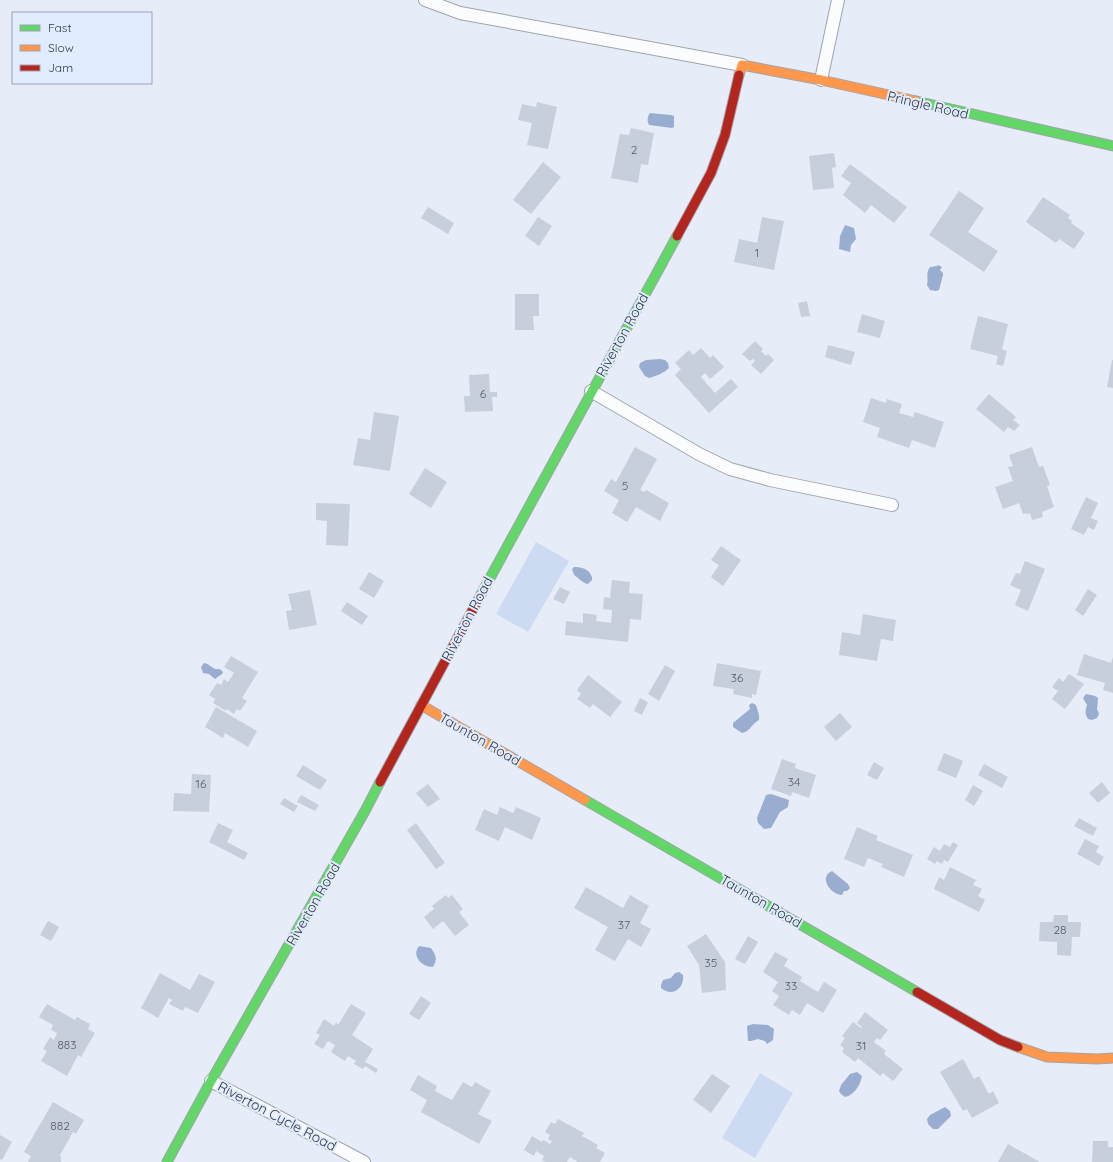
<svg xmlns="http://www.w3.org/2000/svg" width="1113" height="1162" font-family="Quicksand,sans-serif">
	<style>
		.green { fill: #ccdaf2 }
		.water { fill: #99add1 }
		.building { fill: #c7cfdc }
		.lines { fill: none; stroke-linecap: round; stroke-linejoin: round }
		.street-casing { stroke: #9fa4ad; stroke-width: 14 }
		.fast-casing { stroke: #9fa4ad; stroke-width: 11 }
		.slow-casing { stroke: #9fa4ad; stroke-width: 11 }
		.jam-casing { stroke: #9fa4ad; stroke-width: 11 }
		.street { stroke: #fbfcfe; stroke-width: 12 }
		.fast { stroke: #63d668; stroke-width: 9 }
		.slow { stroke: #ff974d; stroke-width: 9 }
		.jam { stroke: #b3261e; stroke-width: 9 }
		.labels { text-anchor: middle; stroke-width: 4; stroke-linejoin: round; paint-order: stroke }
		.number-label { font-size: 12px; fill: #565c66 }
		.street-label { font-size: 14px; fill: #31363f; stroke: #e1ecfe }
	</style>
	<rect width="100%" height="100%" fill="#e7edf8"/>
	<g class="green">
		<polygon points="536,542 569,561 528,632 496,614"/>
		<polygon points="760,1073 793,1093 755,1158 722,1138"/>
	</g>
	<g class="water">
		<path d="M650 113 671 115 674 116V127L672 128 649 125C647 121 647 117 650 113Z"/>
		<polygon points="845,225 854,228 856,239 851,245 850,252 839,249 840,236"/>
		<path d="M938 265 942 267 940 270 943 273V275L939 290 936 291 930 290 927 285C929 277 925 274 930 267L937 266Z"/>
		<path d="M660 359 665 360 668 363 669 368C664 373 656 376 649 378L645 376 639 367 640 363 646 360Z"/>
		<path d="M574 567C582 567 589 569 592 577V580L588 584C582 583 579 578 574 575L572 569Z"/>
		<path d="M204 663C211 664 213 671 220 669L223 672 222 674 215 679 209 674 203 673 201 667Z"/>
		<path d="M1086 694C1090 695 1095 695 1098 698L1097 709 1099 714 1097 718 1092 720 1088 719C1085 714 1085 711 1087 705L1083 698Z"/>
		<path d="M752 703 756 705C757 710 760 714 759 720 752 723 750 732 742 733L733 727V723L750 709 749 705Z"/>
		<polygon points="771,794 789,800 788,807 780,812 771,828 764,829 758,823 757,818 766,795"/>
		<path d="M832 871 848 884 850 888 847 891H844L842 895C831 895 818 877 832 871Z"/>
		<path d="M419 946 431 948C436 956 438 958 433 967 422 967 411 956 419 946Z"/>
		<path d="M679 972 683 975C685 988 672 998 661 988V985L663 980 671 978 675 973Z"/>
		<polygon points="753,1024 768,1025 774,1029 773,1040 767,1044 765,1041 758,1039 751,1041 748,1041 747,1026"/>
		<path d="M857 1072 862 1076C860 1086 854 1095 845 1097L841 1094 839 1091 841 1085 850 1074Z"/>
		<polygon points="945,1107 950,1111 951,1116 938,1129 933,1129 928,1124 927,1119 930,1115"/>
	</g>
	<g class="building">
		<polygon points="537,102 557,107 548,149 527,145 532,123 518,120 522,104 536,107"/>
		<polygon points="631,128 654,133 648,165 641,164 638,183 611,178 620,134 629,135"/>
		<polygon points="834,153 836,167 832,168 834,188 813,190 809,156"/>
		<polygon points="543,162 561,177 531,214 513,200"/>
		<polygon points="850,164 907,207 894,223 871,205 865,213 843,195 851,183 841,176"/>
		<polygon points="959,191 984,208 968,232 998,251 984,272 929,235"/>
		<polygon points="1043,197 1070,215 1068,218 1072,221 1071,223 1085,233 1074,249 1059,239 1056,243 1026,222"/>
		<polygon points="428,207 454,223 448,234 421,218"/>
		<polygon points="538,217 552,226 539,246 525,236"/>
		<polygon points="762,217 784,221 774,270 734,262 739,239 757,243"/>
		<polygon points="515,294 539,294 539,316 533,316 534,330 515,330"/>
		<polygon points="807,301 810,316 801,317 798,303"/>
		<polygon points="862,314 885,321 880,338 857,332"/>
		<polygon points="978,316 1008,324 1002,349 1007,351 1003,366 996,364 998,356 970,349"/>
		<polygon points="755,341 763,349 761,351 766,356 768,354 774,360 761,374 751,365 755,361 753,359 750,361 742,354"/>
		<polygon points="828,345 855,352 851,365 825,357"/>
		<polygon points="701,348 710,358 713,355 724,367 710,379 705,373 701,377 715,393 731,379 738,387 709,413 675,375 681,369 675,363 689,350 693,355"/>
		<polygon points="1112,360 1113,360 1113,388 1107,387"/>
		<polygon points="489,374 490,392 497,392 497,397 492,397 493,411 465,412 464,396 470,396 469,375"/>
		<polygon points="989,394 1016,417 1013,420 1020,425 1014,431 1008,427 1004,432 976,409"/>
		<polygon points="871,398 886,403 887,399 902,404 899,413 913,417 915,412 944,422 935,448 912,440 909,448 877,437 880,428 863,422"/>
		<polygon points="374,412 399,416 390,471 353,465 358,438 370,440"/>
		<polygon points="635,447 657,459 640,490 644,492 646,490 669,503 660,521 636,507 627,522 612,513 619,500 604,491 611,479 616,482"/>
		<polygon points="1032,447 1039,467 1043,466 1050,485 1047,486 1054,507 1042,512 1043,517 1032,520 1030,513 1027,514 1026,513 1023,514 1019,503 1003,509 995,487 1013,481 1008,467 1013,466 1009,455"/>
		<polygon points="425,468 447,482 431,508 409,494"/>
		<polygon points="1086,497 1098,503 1091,518 1098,521 1094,530 1088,527 1084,535 1071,529"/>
		<polygon points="316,503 350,504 348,546 326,545 327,521 316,520"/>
		<polygon points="721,546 741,560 723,586 711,577 719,565 711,560"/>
		<polygon points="1025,561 1045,569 1028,611 1015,605 1021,590 1010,585 1016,573 1020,574"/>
		<polygon points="369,572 384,581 374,598 359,589"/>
		<polygon points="612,580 630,582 629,593 643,594 641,620 630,619 628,642 565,635 566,621 583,623 583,613 597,615 596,621 611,623 612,610 603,609 604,597 610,598"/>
		<polygon points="560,587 570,592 564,604 553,599"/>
		<polygon points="1088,589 1097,595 1083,616 1075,610"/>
		<polygon points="310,590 317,625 289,630 286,611 292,610 288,594"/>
		<polygon points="347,602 368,616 362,625 341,611"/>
		<polygon points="863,614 896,620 893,641 881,639 877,661 839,655 842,632 860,635"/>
		<polygon points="1084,654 1111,663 1113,657 1113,693 1103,690 1105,683 1077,675"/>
		<polygon points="231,656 258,672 242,698 247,701 240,711 237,709 234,714 227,709 226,711 213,703 215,699 209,695 217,683 221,685 224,679 228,682 234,673 224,667"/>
		<polygon points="717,663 761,671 756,695 752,694 752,698 733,694 734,689 713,686"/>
		<polygon points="665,665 675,671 659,701 648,694"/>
		<polygon points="1069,674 1084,684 1065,709 1052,699 1058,691 1052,687 1059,678 1063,682"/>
		<polygon points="588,675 622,702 610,717 593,704 590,708 577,699 581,694 577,690"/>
		<polygon points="640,698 648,702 642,715 634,711"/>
		<polygon points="216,707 257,731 248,747 225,733 223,738 205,727"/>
		<polygon points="840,713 852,727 836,741 824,727"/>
		<polygon points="944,753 963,761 956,778 937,770"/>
		<polygon points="782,759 796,764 795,768 816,775 809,798 792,792 791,796 771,789"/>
		<polygon points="874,762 884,768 877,780 867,775"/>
		<polygon points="984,764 1008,777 1002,788 978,775"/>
		<polygon points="303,765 327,780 320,790 296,776"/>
		<polygon points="192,774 211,775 209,812 173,811 174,793 191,794"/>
		<polygon points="1102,782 1110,793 1098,803 1089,793"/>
		<polygon points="428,784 440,799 428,807 416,793"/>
		<polygon points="973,785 983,791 974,806 965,800"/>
		<polygon points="301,795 319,805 315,811 297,802"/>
		<polygon points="284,798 298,806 294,812 280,804"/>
		<polygon points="500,807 513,813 516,807 541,818 532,840 505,827 499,841 475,830 484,809 497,815"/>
		<polygon points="1079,818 1097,828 1093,836 1074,826"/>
		<polygon points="218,823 233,830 227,842 248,853 244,860 209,842"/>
		<polygon points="416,823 445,863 436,869 407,830"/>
		<polygon points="857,827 878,836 876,840 913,855 904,877 881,867 883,864 868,858 864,867 844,859"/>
		<polygon points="1085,839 1099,846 1096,852 1104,857 1099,866 1077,854"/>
		<polygon points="953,842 958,845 948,862 944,860 942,864 937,861 935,864 927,859 934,847 940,851 944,844 950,847"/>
		<polygon points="950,867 976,880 973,885 982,889 978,896 985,900 979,912 934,889 939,877 944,880"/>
		<polygon points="586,887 623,908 630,895 649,906 640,923 651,929 641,947 628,939 615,961 595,950 608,927 574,908"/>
		<polygon points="446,895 448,898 452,895 463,909 459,912 469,925 455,936 443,921 433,929 424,917 434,909 432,906"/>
		<polygon points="1054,915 1068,915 1068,922 1081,922 1080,937 1072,937 1071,956 1057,955 1057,942 1039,941 1040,922 1053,922"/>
		<polygon points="48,921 59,927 51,941 40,935"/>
		<polygon points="706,934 725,962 726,990 702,993 699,965 687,946"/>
		<polygon points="748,936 758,942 745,964 735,959"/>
		<polygon points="775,952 788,959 784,966 802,977 800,981 818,992 824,982 837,990 823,1013 807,1003 800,1015 792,1010 789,1015 773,1005 779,996 772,991 778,982 763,972"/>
		<polygon points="160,973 190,990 199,974 215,982 198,1013 185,1007 183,1011 169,1004 172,1000 169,998 158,1018 141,1008"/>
		<polygon points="421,996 431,1003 419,1020 409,1014"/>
		<polygon points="47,1004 75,1020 77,1017 90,1024 88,1029 95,1033 81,1057 78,1055 67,1076 41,1061 47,1051 43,1049 50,1037 54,1040 57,1033 51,1030 53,1025 39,1017"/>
		<polygon points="351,1004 366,1013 352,1035 373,1049 365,1062 378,1069 376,1073 365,1066 363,1069 354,1064 356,1061 348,1056 345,1061 331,1052 335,1045 328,1041 323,1049 314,1044 320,1035 316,1033 324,1019 334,1026 336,1022 338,1025"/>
		<polygon points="865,1012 888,1030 880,1040 877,1038 874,1042 886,1051 884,1054 903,1069 893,1081 883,1073 880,1076 858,1058 855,1062 842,1052 844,1048 840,1045 845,1038 842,1036 853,1022 861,1028 862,1027 857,1023"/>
		<polygon points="963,1059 974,1079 979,1076 989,1094 993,1091 999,1103 972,1118 967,1109 963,1111 940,1072"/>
		<polygon points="712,1074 730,1086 711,1113 693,1100"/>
		<polygon points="418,1075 437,1086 435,1091 452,1100 463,1082 472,1087 475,1082 491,1091 478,1114 492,1121 479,1144 421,1112 427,1100 410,1090"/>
		<polygon points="53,1102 84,1120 76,1134 73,1132 60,1155 61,1157 61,1162 28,1162 31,1156 24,1152"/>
		<polygon points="558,1119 584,1133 582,1136 598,1145 596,1148 605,1153 600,1162 578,1162 570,1157 567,1162 545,1162 542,1160 544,1156 536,1151 534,1156 524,1150 532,1136 542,1142 543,1140 550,1144 552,1141 548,1139 550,1135 545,1132 551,1122 555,1124"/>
		<polygon points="0,1135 12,1142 2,1160 0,1159"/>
		<polygon points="1093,1141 1108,1141 1108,1147 1113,1147 1113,1162 1092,1162"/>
		<polygon points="1008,1144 1040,1162 998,1162"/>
	</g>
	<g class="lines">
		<g class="street-casing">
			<g id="street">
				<polyline points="425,0 460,13 742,65"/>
				<polyline points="821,80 838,0"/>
				<polyline points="591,391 699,454 730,469 770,480 892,505"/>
				<polyline points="211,1081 364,1162"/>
			</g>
		</g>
		<g class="fast-casing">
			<g id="fast">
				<polyline points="916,101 1113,146"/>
				<polyline points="478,600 677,236"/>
				<polyline points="585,800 917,992"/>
				<polyline points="167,1162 211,1081 365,811 380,782"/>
			</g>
		</g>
		<g class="slow-casing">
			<g id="slow">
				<polyline points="739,75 742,65 821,80 916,101"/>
				<polyline points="421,705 585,800"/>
				<polyline points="1018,1047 1047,1057 1097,1059 1113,1058"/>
			</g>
		</g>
		<g class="jam-casing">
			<g id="jam">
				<polyline points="677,236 711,173 725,135 739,75"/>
				<polyline points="380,782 478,600"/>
				<polyline points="917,992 1000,1040 1018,1047"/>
			</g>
		</g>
		<use href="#street" class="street"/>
		<use href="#fast" class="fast"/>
		<use href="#slow" class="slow"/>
		<use href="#jam" class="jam"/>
	</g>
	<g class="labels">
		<g class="number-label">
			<text x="634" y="154">2</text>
			<text x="757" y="257">1</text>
			<text x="483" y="398">6</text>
			<text x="625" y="490">5</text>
			<text x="737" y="682">36</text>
			<text x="794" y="786">34</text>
			<text x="201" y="788">16</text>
			<text x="624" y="929">37</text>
			<text x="1060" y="934">28</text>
			<text x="711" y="967">35</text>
			<text x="791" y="990">33</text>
			<text x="67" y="1049">883</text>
			<text x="861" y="1050">31</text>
			<text x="60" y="1130">882</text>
		</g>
		<g class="street-label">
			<text transform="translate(928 105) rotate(13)" y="5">Pringle Road</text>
			<text transform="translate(622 335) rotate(-61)" y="5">Riverton Road</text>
			<text transform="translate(467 619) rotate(-62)" y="5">Riverton Road</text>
			<text transform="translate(480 739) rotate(30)" y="5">Taunton Road</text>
			<text transform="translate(761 901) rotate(30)" y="5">Taunton Road</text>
			<text transform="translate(313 904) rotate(-60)" y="5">Riverton Road</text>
			<text transform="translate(277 1116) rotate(28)" y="5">Riverton Cycle Road</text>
		</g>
	</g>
	<rect x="12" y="12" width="140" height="72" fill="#e1ecfe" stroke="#9ba3b2"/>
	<rect x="20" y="25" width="20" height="6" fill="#63d668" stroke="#9ba3b2"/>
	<text x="48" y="32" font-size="12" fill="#31363f">Fast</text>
	<rect x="20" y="45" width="20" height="6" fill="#ff974d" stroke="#9ba3b2"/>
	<text x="48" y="52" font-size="12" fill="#31363f">Slow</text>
	<rect x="20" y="65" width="20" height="6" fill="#b3261e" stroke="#9ba3b2"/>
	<text x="48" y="72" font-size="12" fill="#31363f">Jam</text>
</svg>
